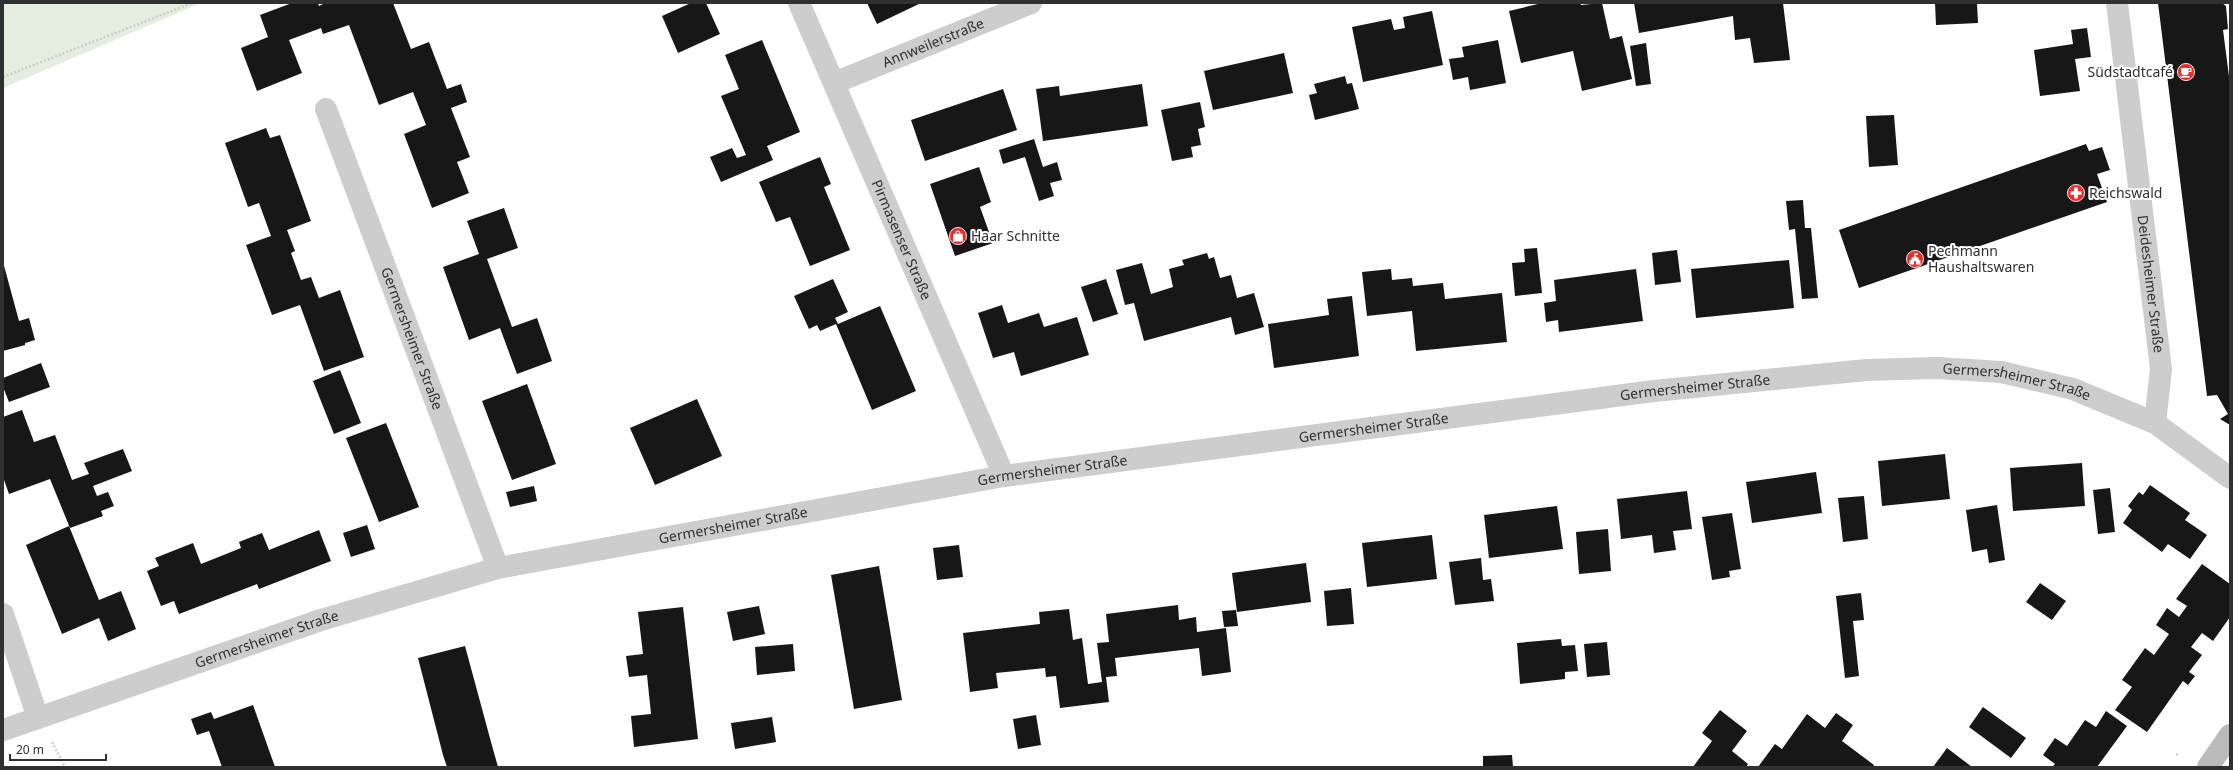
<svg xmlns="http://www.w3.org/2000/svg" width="2233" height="770" font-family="'Noto Sans',sans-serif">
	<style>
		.green { fill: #e5eede }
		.building { fill: #171717 }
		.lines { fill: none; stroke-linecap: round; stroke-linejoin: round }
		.path { stroke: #cdcdcd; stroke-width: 2.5; stroke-dasharray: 2 2; stroke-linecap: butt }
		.minor { stroke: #cdcdcd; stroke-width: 22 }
		.secondary { stroke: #bababa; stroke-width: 22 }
		.labels { text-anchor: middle; stroke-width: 4; stroke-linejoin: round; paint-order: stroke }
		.street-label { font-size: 14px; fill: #303030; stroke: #fff }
		.poi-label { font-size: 14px; fill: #303030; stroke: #fff; text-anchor: start }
	</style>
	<rect width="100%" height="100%" fill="#fff"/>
	<polygon class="green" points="3,3 201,3 3,88"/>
	<g class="building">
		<polygon points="292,3 318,3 319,6 325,3 393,3 411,49 429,42 447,89 461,84 467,102 451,108 470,157 457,162 469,193 432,208 404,134 426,125 413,92 379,105 349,25 323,34 321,28 289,40 302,73 257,91 241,48 268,37 260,15"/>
		<polygon points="691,3 706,3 720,34 678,53 662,16"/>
		<polygon points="867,3 921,3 877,24"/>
		<polygon points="1542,3 1580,3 1581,5 1602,3 1610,39 1622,36 1632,79 1582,91 1573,51 1521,63 1509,11"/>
		<polygon points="1634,3 1783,3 1790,60 1754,63 1750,38 1735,40 1733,16 1639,33"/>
		<polygon points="1935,3 1977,3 1978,23 1936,25"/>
		<polygon points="2158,3 2222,3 2226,6 2228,29 2223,30 2230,84 2230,425 2220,419 2228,414 2217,395 2207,396"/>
		<polygon points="1432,11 1443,65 1363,82 1352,27 1391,19 1394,30 1405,28 1403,17"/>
		<polygon points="2087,28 2091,57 2075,59 2080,91 2040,96 2034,50 2073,44 2071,30"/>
		<polygon points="762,40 800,132 767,146 773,160 721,182 710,157 732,148 737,158 746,155 721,96 739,89 725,55"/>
		<polygon points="1498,40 1506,83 1470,90 1468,77 1453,80 1449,59 1464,57 1462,47"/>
		<polygon points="1646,43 1651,84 1636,86 1630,46"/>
		<polygon points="1284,53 1293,93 1213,110 1204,71"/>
		<polygon points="1345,76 1347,84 1352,83 1359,109 1315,120 1309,95 1317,93 1314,84"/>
		<polygon points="1142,84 1148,126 1043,141 1036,89 1059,86 1060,96"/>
		<polygon points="1003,89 1017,130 925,161 911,120"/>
		<polygon points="1200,102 1205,127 1198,129 1201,145 1191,147 1193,157 1172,161 1161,110"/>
		<polygon points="1894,115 1898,165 1869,167 1866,116"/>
		<polygon points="266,128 270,138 280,135 311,221 287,230 295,251 291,253 301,280 311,277 319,298 340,290 364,357 324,371 300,305 272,315 246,245 271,236 259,203 248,207 225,143"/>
		<polygon points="1034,139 1043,167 1057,162 1062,180 1050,183 1054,196 1039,201 1025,157 1003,164 999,150"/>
		<polygon points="2086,144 2089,151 2102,147 2110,170 2097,174 2107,202 1859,288 1839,230"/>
		<polygon points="820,157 831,184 824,187 850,250 810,266 790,217 776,222 759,182"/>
		<polygon points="979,167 991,202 980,207 993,243 955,256 930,184"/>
		<polygon points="1803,200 1805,228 1811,228 1818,298 1802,299 1795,229 1789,230 1786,201"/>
		<polygon points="504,208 518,248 487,259 512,327 537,318 552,361 517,374 500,328 469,340 443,267 479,254 467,221"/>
		<polygon points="1537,248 1542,293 1515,296 1512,263 1525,262 1524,249"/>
		<polygon points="1677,250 1681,282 1655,285 1652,253"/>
		<polygon points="1207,253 1209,259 1214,257 1220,278 1231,275 1237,298 1254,293 1264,327 1235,335 1231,317 1144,341 1134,303 1125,305 1116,270 1142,263 1151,294 1173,287 1169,269 1184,265 1182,260"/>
		<polygon points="1789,260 1794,308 1696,318 1691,269"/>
		<polygon points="3,262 19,321 29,318 35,340 25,343 25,345 3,351"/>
		<polygon points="1391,269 1392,280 1412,278 1413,286 1443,283 1445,299 1502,293 1507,342 1416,351 1412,311 1367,316 1362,272"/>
		<polygon points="1636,269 1643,321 1559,332 1558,320 1546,322 1544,303 1556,301 1554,280"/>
		<polygon points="833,279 848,312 835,318 838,324 880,306 916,391 872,410 836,324 820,331 817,325 809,329 794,296"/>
		<polygon points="1106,279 1118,314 1093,322 1081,287"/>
		<polygon points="1352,296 1359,356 1274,368 1268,324 1329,315 1327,299"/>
		<polygon points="1002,305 1008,323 1039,313 1044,327 1077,317 1089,355 1021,376 1014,352 993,358 978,313"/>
		<polygon points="41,363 50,387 9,402 3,387 3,378"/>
		<polygon points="340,370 361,423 334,434 313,381"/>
		<polygon points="527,384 556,464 512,480 482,401"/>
		<polygon points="697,399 722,456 655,485 630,428"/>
		<polygon points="22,410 34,442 55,435 72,480 89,474 84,463 123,449 132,471 93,486 97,496 108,492 114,506 101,511 103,516 70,528 50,479 9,494 3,477 3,417"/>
		<polygon points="386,423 419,507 379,522 346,438"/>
		<polygon points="1945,454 1950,499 1882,506 1878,461"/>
		<polygon points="2082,463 2085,506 2013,511 2010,468"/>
		<polygon points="1816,472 1822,513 1752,523 1746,482"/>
		<polygon points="2150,485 2190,513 2185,520 2207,535 2190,559 2168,544 2162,552 2123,523 2132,510 2128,506 2139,492 2143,495"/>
		<polygon points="534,486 537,501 510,507 506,492"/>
		<polygon points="2110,488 2115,532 2098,534 2093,490"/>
		<polygon points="1687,491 1692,529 1673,531 1676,550 1654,553 1652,535 1621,539 1617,499"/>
		<polygon points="1864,496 1868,539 1843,542 1838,498"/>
		<polygon points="1997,505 2005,560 1989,563 1987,549 1972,552 1966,510"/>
		<polygon points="1557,506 1563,549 1489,558 1484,515"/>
		<polygon points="1732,513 1741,569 1729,571 1730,577 1712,580 1702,517"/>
		<polygon points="367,525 375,549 351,557 343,533"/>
		<polygon points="69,526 99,600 121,591 136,629 108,641 99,618 62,634 26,545"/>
		<polygon points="1608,529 1611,571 1579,574 1576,532"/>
		<polygon points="319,530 331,561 259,589 257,584 179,614 174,601 161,606 147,571 159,566 155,558 193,543 201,564 241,548 239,542 262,533 269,550"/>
		<polygon points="1432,535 1437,579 1367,587 1362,543"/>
		<polygon points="959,545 963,577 937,580 933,548"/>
		<polygon points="1481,558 1483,580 1491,579 1494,601 1455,605 1449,562"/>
		<polygon points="1306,563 1311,602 1237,612 1232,573"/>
		<polygon points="2202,564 2230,584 2230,617 2213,641 2202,633 2191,647 2202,655 2189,672 2195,676 2188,685 2183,681 2147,732 2115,710 2132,687 2122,680 2145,648 2154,655 2169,634 2156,625 2167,608 2179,617 2187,606 2176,599"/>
		<polygon points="879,566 902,700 854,709 831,575"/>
		<polygon points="2040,583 2066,601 2052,620 2026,602"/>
		<polygon points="1351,588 1354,624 1327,626 1324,591"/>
		<polygon points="1861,593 1864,620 1853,621 1859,676 1845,678 1836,596"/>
		<polygon points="1178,605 1179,620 1196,617 1197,632 1226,628 1231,672 1202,676 1199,648 1115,658 1117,676 1106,677 1109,702 1060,708 1056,676 1046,677 1045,668 996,673 998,688 970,692 963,633 1040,624 1039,612 1069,609 1073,640 1082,638 1088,684 1102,682 1097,643 1109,642 1106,614"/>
		<polygon points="759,606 765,634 733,641 727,612"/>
		<polygon points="683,607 698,739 634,747 631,716 651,714 647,675 629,677 626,656 643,654 638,612"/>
		<polygon points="1236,610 1238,626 1224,627 1222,611"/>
		<polygon points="1561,639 1562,646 1575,645 1578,671 1565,672 1565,679 1520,684 1517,643"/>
		<polygon points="1607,642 1610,675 1587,677 1584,644"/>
		<polygon points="793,644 795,671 757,675 755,647"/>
		<polygon points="465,646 491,742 498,767 447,767 443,755 418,658"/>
		<polygon points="253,705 275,767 222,767 209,731 197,735 191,719 211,712 214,719"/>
		<polygon points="1983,707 2026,738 2011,758 1969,727"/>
		<polygon points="1720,710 1747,731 1732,751 1748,764 1746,767 1693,767 1712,741 1702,733"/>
		<polygon points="2106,711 2127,726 2097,767 2052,767 2055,764 2043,755 2055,738 2067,746 2085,720 2096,727"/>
		<polygon points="1836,713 1853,725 1842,741 1874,765 1873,767 1758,767 1775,744 1782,749 1807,714 1825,728"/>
		<polygon points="1036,715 1041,745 1018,749 1013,719"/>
		<polygon points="772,717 776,742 735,749 731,723"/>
		<polygon points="1947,748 1972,767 1933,767"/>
		<polygon points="1512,755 1513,767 1483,767 1483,756"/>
	</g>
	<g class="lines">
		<g class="path">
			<polyline points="3,77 192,3"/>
			<polyline points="52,742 65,767"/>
			<polyline points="2176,754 2178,755"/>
		</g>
		<g class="minor">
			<path id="s1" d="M799 3 1004 476"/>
			<path id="s2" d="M2117 3 2161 369 2155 423"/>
			<path id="s3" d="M834 83 1031 3"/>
			<path id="s4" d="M326 109 498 568"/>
			<polyline points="3,614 38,718"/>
			<path id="s5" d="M3 730 321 620 498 568 1004 476 1654 391 1866 370 1937 368 2001 372 2073 389 2155 423 2230 478"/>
		</g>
		<polyline class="secondary" points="2208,767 2230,735"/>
	</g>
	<defs>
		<g id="cafe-disc" transform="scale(0.9)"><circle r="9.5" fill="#ee2b2b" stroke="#fff"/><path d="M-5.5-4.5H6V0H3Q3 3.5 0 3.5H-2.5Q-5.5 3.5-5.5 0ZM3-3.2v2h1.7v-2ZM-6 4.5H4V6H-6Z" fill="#fff"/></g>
		<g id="pharmacy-disc" transform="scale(0.9)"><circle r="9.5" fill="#ee2b2b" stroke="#fff"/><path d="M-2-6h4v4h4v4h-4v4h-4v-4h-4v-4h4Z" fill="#fff"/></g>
		<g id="shop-disc" transform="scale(0.9)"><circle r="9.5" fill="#ee2b2b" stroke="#fff"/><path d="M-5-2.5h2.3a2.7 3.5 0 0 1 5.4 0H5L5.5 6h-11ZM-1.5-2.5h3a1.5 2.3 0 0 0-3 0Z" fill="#fff"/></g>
		<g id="civic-disc" transform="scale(0.9)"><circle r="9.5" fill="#ee2b2b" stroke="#fff"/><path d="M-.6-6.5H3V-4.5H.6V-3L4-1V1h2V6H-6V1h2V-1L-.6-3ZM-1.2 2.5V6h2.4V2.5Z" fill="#fff"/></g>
	</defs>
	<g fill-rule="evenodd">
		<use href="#cafe-disc" x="2186" y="72"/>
		<use href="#pharmacy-disc" x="2076" y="193"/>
		<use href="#shop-disc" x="958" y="236"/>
		<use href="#civic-disc" x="1915" y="259"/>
	</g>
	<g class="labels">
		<g class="street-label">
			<text dy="5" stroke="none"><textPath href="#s3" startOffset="107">Annweilerstraße</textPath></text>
			<text dy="5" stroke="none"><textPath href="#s1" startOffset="258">Pirmasenser Straße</textPath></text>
			<text dy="5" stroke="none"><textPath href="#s2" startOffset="283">Deidesheimer Straße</textPath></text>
			<text dy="5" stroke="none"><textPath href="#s4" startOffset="245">Germersheimer Straße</textPath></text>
			<text dy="5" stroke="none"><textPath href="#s5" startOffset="2056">Germersheimer Straße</textPath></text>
			<text dy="5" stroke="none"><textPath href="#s5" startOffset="1732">Germersheimer Straße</textPath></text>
			<text dy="5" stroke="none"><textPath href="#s5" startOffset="1408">Germersheimer Straße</textPath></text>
			<text dy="5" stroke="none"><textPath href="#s5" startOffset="1084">Germersheimer Straße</textPath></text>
			<text dy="5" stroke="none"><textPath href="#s5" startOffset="760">Germersheimer Straße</textPath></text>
			<text dy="5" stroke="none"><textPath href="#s5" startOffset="279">Germersheimer Straße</textPath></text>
		</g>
		<g class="poi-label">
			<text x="2173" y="77" text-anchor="end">Südstadtcafé</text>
			<text x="2089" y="198">Reichswald</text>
			<text x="971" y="241">Haar Schnitte</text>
			<text x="1928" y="256">Pechmann<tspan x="1928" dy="16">Haushaltswaren</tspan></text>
		</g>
	</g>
	<rect width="2233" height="770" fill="none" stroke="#303030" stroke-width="8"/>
	<path d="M10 754v6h96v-6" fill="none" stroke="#303030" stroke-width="2"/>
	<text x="16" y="754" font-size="12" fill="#303030" stroke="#ffffff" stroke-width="3" paint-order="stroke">20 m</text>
</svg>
